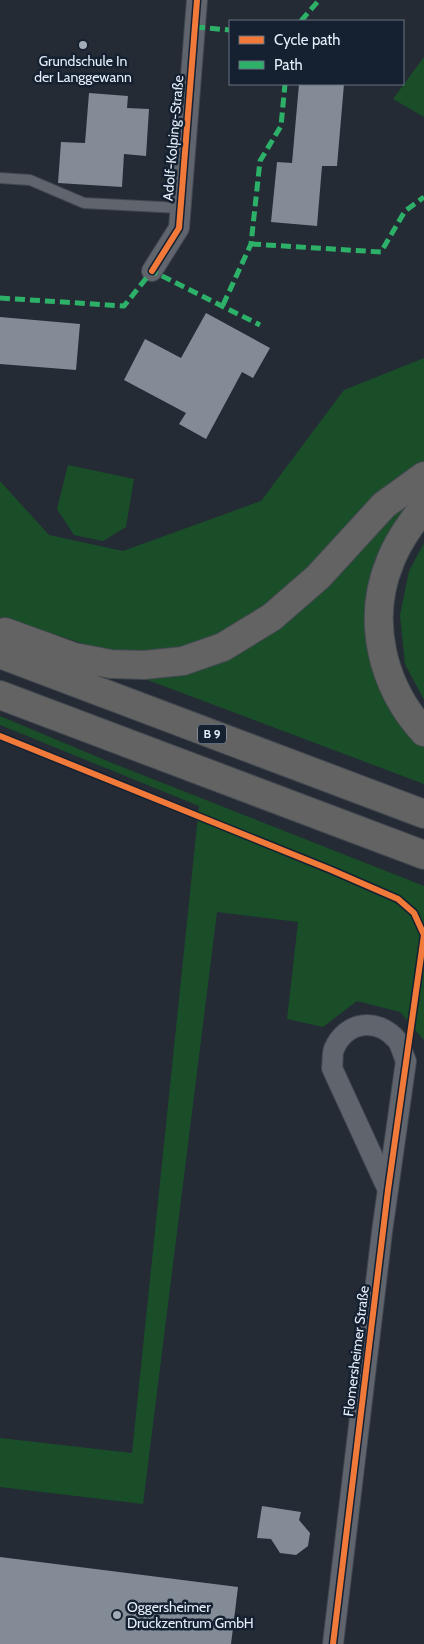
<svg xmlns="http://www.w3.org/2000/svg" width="424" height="1644" font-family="Cabin,sans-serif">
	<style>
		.green { fill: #194e28 }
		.building { fill: #838b97 }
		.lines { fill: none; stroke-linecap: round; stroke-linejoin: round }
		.service-casing { stroke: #424850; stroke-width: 12 }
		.minor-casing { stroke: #424850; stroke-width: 22 }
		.trunk-casing { stroke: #424850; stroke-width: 30 }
		.service { stroke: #60656d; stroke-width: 10 }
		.minor { stroke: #60656d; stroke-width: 20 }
		.trunk { stroke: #626362; stroke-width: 28 }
		.quiet { stroke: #2db169; stroke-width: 5; stroke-dasharray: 10 5; stroke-linecap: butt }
		.cycleway-casing { stroke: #152031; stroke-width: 9 }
		.cycleway { stroke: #f17a3a; stroke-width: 6 }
		.poi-dot { fill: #a2aab5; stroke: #152031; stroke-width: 2 }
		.labels { text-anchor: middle; stroke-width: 5; stroke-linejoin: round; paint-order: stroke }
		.shield { fill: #152031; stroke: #a7b0be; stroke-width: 1 }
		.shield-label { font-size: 12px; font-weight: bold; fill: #e6eefa }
		.poi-label { font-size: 14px; fill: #e6eefa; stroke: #152031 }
		.street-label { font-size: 14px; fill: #e6eefa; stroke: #152031 }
	</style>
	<rect width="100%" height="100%" fill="#242b35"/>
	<g class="green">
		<polygon points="424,57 424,117 393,99"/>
		<polygon points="424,358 424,465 276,600 230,629 184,648 122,656 0,617 0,481 49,535 123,551 261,501 344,390"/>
		<polygon points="68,465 134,479 126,527 103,541 74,535 57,509"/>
		<polygon points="384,505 424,507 378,619 424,732 424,784 145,679 183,661 223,647"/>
		<polygon points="424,543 424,700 405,664 400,615 409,571"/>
		<polygon points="0,716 112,763 424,886 424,1040 400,1012 357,1001 323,1027 287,1019 298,922 217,912 143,1504 0,1487 0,1438 132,1453 199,806 0,725"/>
	</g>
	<g class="building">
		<polygon points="299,84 344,84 337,166 322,166 317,226 271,222 277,162 292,163"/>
		<polygon points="89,93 128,96 127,108 149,109 146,156 124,154 122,187 58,183 61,142 85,143"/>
		<polygon points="206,313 270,348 253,378 242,372 206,439 179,424 186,413 124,380 145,339 181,358"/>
		<polygon points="0,317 80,324 76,370 0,364"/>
		<polygon points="262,1506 301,1512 299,1520 310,1533 308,1546 296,1555 280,1553 271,1539 257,1538"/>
		<polygon points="0,1557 238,1587 231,1644 0,1644"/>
	</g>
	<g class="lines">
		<g class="service-casing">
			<polyline id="service" points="0,178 30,180 84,203 180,208"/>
		</g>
		<g class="minor-casing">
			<g id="minor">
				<polyline points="152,271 179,228 197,0"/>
				<path d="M333 1644 382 1232 406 1061C403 1055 401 1045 397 1040 377 1017 346 1021 334 1049 332 1054 333 1062 332 1068L388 1190"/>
			</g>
		</g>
		<g class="trunk-casing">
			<g id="trunk">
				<path d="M424 506C411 524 398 541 390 562 366 620 382 686 424 732"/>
				<polyline points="0,633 5,632 74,657 111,664 144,665 183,661 223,647 272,617 318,577 384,505 424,476"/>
				<polyline points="0,654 424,814"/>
				<polyline points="0,695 424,855"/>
			</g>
		</g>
		<use href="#service" class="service"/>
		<use href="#minor" class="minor"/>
		<use href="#trunk" class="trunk"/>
		<g class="quiet">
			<polyline points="301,21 319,0"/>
			<polyline points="195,27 230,30"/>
			<polyline points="251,244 381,252 405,211 424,197"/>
			<polyline points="0,298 124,306 152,271 260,325"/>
			<polyline points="223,305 251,244 260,161 281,126 285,84"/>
		</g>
		<g class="cycleway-casing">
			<g id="cycleway">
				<polyline points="152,271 179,228 197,0"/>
				<polyline points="0,736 329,869 398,899 414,913 424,935 388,1190 333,1644"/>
			</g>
		</g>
		<use href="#cycleway" class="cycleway"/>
	</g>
	<g class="poi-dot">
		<circle cx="83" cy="45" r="5"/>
		<circle cx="117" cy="1615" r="5"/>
	</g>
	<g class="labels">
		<rect class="shield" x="198" y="724.5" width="28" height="19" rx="4"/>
		<g class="shield-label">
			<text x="212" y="738">B 9</text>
		</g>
		<g class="poi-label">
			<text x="83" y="66">Grundschule In<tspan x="83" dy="16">der Langgewann</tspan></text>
			<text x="127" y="1612" text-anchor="start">Oggersheimer<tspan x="127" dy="16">Druckzentrum GmbH</tspan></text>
		</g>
		<g class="street-label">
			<text transform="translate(173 138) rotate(-85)" y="5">Adolf-Kolping-Straße</text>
			<text transform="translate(356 1351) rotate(-83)" y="5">Flomersheimer Straße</text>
		</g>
	</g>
	<rect x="229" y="20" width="175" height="65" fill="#152031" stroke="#697281"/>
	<rect x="239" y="36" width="25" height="8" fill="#f17a3a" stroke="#697281"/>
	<text x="274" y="45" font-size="15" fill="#e6eefa">Cycle path</text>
	<rect x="239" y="61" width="25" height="8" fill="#2db169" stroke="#697281"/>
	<text x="274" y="70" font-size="15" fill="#e6eefa">Path</text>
</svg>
